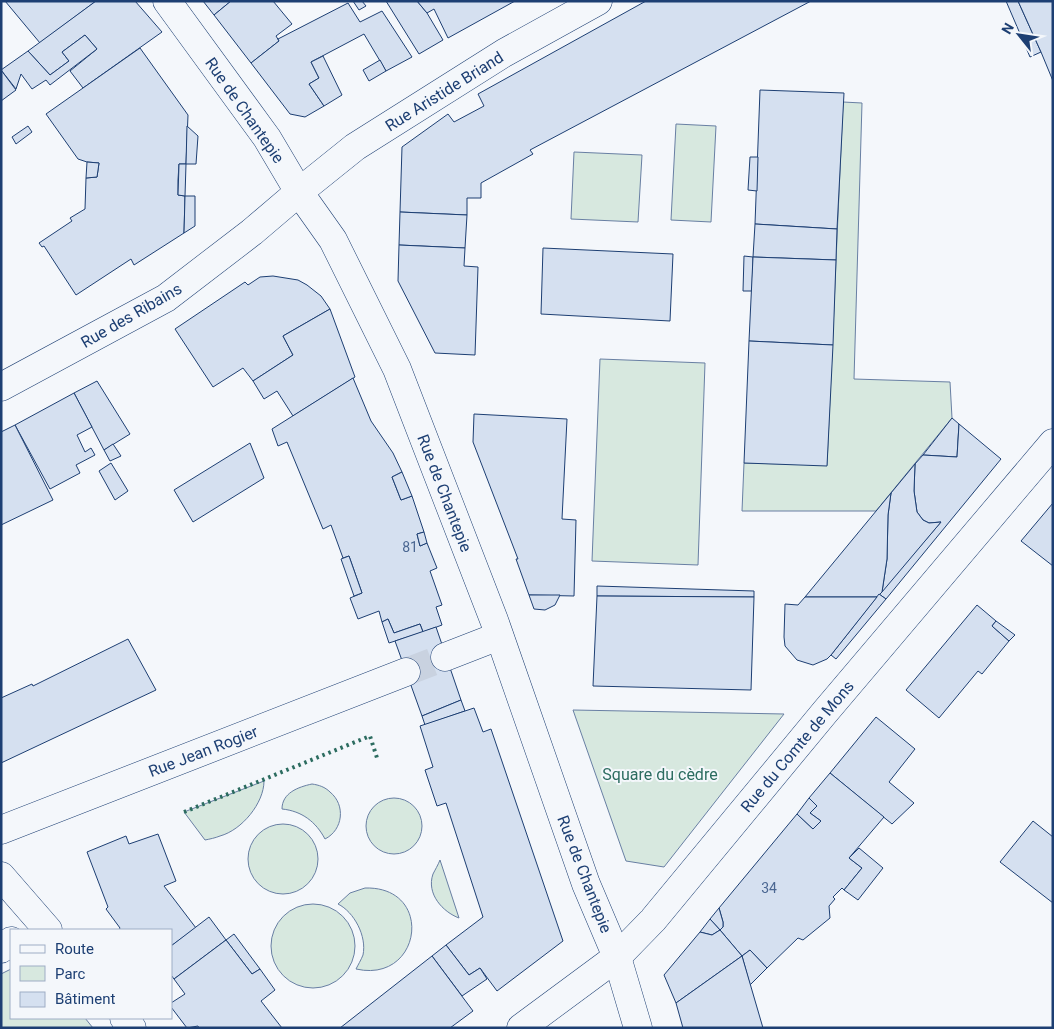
<svg xmlns="http://www.w3.org/2000/svg" width="1054" height="1029" font-family="Roboto,sans-serif">
	<style>
		.green { fill: #d7e8df; stroke: #687fa3 }
		.building { fill: #d5e0f0; stroke: #1d3f73 }
		.lines { fill: none; stroke-linecap: round; stroke-linejoin: round }
		.minor-tunnel { stroke: #c9d2e0; stroke-width: 28; stroke-dasharray: 28 14; stroke-linecap: butt }
		.minor-casing { stroke: #1d3f73; stroke-width: 29 }
		.minor { stroke: #f4f7fb; stroke-width: 28 }
		.hedge { stroke: #2c6c60; stroke-width: 4; stroke-dasharray: 2.5 4; stroke-linecap: butt }
		.labels { text-anchor: middle; stroke-width: 4; stroke-linejoin: round; paint-order: stroke }
		.number-label { font-size: 14px; fill: #4b6792 }
		.street-label { font-size: 16px; fill: #1d3f73; stroke: #f4f7fb }
		.park-label { font-size: 16px; fill: #2c6c60; stroke: #f4f7fb }
	</style>
	<rect width="100%" height="100%" fill="#f4f7fb"/>
	<g class="green">
		<polygon points="843,102 862,103 854,379 950,382 952,418 876,511 742,511 744,463 827,465"/>
		<polygon points="676,124 716,126 711,222 671,220"/>
		<polygon points="574,152 642,155 638,222 571,219"/>
		<polygon points="600,359 705,363 698,565 592,561"/>
		<polygon points="573,710 784,714 664,867 626,861"/>
		<path d="M264 781C264 803 242 830 220 836 215 838 210 839 205 840L184 812Z"/>
		<path d="M312 784C319 785 325 787 330 792 346 805 343 830 325 839 316 822 302 811 282 809 282 793 298 787 312 784Z"/>
		<circle cx="394" cy="826" r="28"/>
		<circle cx="283" cy="859" r="35"/>
		<path d="M440 860 459 918C443 912 426 894 433 874 435 870 438 865 440 860Z"/>
		<path d="M365 888C435 886 422 984 356 969 358 965 361 960 363 955 367 936 354 912 338 904L350 893Z"/>
		<circle cx="313" cy="946" r="42"/>
		<polygon points="11,969 11,1018 85,1018 93,1028 1,1028 1,974"/>
	</g>
	<g class="building">
		<polygon points="5,1 96,1 40,43"/>
		<polygon points="96,1 135,1 162,32 83,88 70,71 97,49 85,35 62,52 69,61 50,75 28,51"/>
		<polygon points="203,1 231,1 214,15"/>
		<polygon points="231,1 273,1 292,24 276,36 279,41 251,63 214,15"/>
		<polygon points="353,1 362,1 366,6 359,10"/>
		<polygon points="386,1 417,1 427,13 443,40 419,54"/>
		<polygon points="417,1 515,1 448,38 434,9 427,13"/>
		<polygon points="646,1 811,1 530,150 533,154 481,183 481,198 467,198 467,215 400,212 402,147 448,114 454,122 484,106 478,94"/>
		<polygon points="1006,1 1018,1 1041,52 1030,57"/>
		<polygon points="1018,1 1053,1 1053,81 1041,52"/>
		<polygon points="348,3 360,22 382,11 412,57 386,71 364,34 311,62 319,78 309,84 324,106 305,117 290,114 251,63 279,41 278,39"/>
		<polygon points="85,35 97,49 50,85 46,80 32,89 21,74 16,89 1,70 28,51 50,75 69,61 62,52"/>
		<polygon points="140,48 188,115 186,164 179,164 178,180 178,195 185,196 184,233 134,265 131,259 76,295 44,246 42,247 39,243 72,221 70,218 85,209 86,178 97,177 99,163 87,162 78,159 46,114"/>
		<polygon points="323,56 342,95 324,106 309,84 319,78 311,62"/>
		<polygon points="380,60 386,71 369,81 363,70"/>
		<polygon points="1,70 16,90 1,101"/>
		<polygon points="760,90 844,93 837,229 755,224"/>
		<polygon points="28,126 32,132 16,144 12,137"/>
		<polygon points="187,126 198,136 196,164 186,164"/>
		<polygon points="750,157 758,157 757,191 748,190"/>
		<polygon points="87,162 99,163 97,177 86,178"/>
		<polygon points="179,164 186,164 185,196 178,195"/>
		<polygon points="185,196 195,196 195,226 184,233"/>
		<polygon points="400,212 467,215 465,248 399,245"/>
		<polygon points="755,224 837,229 836,260 753,257"/>
		<polygon points="399,245 465,248 464,266 478,267 475,355 435,353 398,281"/>
		<polygon points="543,248 673,254 670,321 541,314"/>
		<polygon points="744,256 753,257 752,291 743,291"/>
		<polygon points="753,257 836,260 833,345 749,341"/>
		<polygon points="273,276 298,280 307,285 321,296 330,309 283,336 293,355 253,381 243,368 213,387 175,329 245,282 248,285 260,277"/>
		<polygon points="330,309 355,377 293,416 277,391 264,399 253,381 293,355 283,336"/>
		<polygon points="749,341 833,345 827,466 744,463"/>
		<polygon points="353,378 371,421 393,453 402,472 392,477 401,500 412,496 424,532 417,534 420,546 427,543 437,568 430,571 442,605 436,607 442,625 423,632 420,624 394,633 388,619 382,622 379,611 358,619 350,598 362,593 349,556 343,558 331,525 323,529 287,442 278,446 272,429"/>
		<polygon points="97,381 130,434 104,450 74,393"/>
		<polygon points="74,393 92,427 77,435 85,452 91,448 95,455 76,465 80,473 50,489 15,425"/>
		<polygon points="474,414 567,419 562,519 576,520 574,596 529,595 516,559 518,559 473,442"/>
		<polygon points="952,418 959,424 957,457 923,455"/>
		<polygon points="959,424 1001,459 886,599 879,594 941,522 929,523 923,520 917,512 914,491 915,464 923,455 957,457"/>
		<polygon points="15,425 53,500 1,525 1,432"/>
		<polygon points="250,443 264,478 193,522 174,490"/>
		<polygon points="113,444 121,456 110,461 104,450"/>
		<polygon points="111,463 128,491 115,500 99,471"/>
		<polygon points="915,464 914,491 917,512 923,520 929,523 941,522 882,592 887,559 888,515 891,493"/>
		<polygon points="402,472 412,496 401,500 392,477"/>
		<polygon points="891,493 888,515 887,559 882,592 877,597 805,597"/>
		<polygon points="1053,503 1053,566 1021,541"/>
		<polygon points="424,532 427,543 420,546 417,534"/>
		<polygon points="349,556 362,593 354,596 341,559"/>
		<polygon points="597,586 754,591 754,597 597,596"/>
		<polygon points="879,594 886,599 836,659 831,655"/>
		<polygon points="529,595 560,595 555,605 545,610 534,609"/>
		<polygon points="597,596 754,597 751,690 593,686"/>
		<polygon points="805,597 877,597 831,655 827,659 813,665 797,660 785,646 784,637 785,604 798,605"/>
		<polygon points="977,605 996,621 992,626 1009,641 982,674 978,671 939,718 906,690"/>
		<polygon points="388,619 394,633 420,624 423,632 389,643 382,622"/>
		<polygon points="996,621 1015,635 1009,641 992,626"/>
		<polygon points="436,627 461,700 422,716 395,641"/>
		<polygon points="128,639 156,690 1,763 1,698 32,684 33,686"/>
		<polygon points="461,700 465,711 425,725 422,716"/>
		<polygon points="474,708 483,732 491,729 563,941 497,991 480,968 469,975 446,945 483,917 446,803 437,806 425,770 433,767 420,726"/>
		<polygon points="876,717 915,749 889,782 914,803 892,824 830,773"/>
		<polygon points="830,773 884,817 849,858 862,868 844,890 842,888 833,897 835,899 829,906 830,918 803,940 798,938 767,968 750,950 742,956 720,930 723,927 723,922 719,908 797,814 813,829 821,821 810,813 817,806 809,798"/>
		<polygon points="809,798 817,806 810,813 821,821 813,829 797,814"/>
		<polygon points="1033,821 1053,837 1053,903 1000,862"/>
		<polygon points="158,834 176,881 164,886 196,928 171,946 171,930 119,930 120,928 106,909 108,907 87,852 126,836 129,844"/>
		<polygon points="859,848 883,868 858,900 844,890 862,868 849,858"/>
		<polygon points="719,908 723,922 723,927 720,930 710,919"/>
		<polygon points="209,917 226,940 174,979 171,975 171,946"/>
		<polygon points="710,919 720,930 712,935 700,932"/>
		<polygon points="720,930 742,956 676,1003 664,975 700,932 712,935"/>
		<polygon points="234,934 260,969 252,974 226,940"/>
		<polygon points="226,940 252,974 260,969 275,990 261,1001 282,1028 199,1028 198,1026 187,1028 171,1007 171,1003 185,994 174,979"/>
		<polygon points="446,945 469,975 480,968 487,979 462,996 432,956"/>
		<polygon points="750,950 767,968 750,985 742,956"/>
		<polygon points="432,956 473,1011 450,1028 340,1028"/>
		<polygon points="742,956 763,1028 683,1028 676,1003"/>
	</g>
	<g class="lines">
		<polyline class="minor-tunnel" points="406,672 445,657"/>
		<g class="minor-casing">
			<g id="minor">
				<polyline points="167,1 267,138 299,192 333,240 397,369 494,620 586,884 617,957 638,1028"/>
				<polyline points="1,387 166,298 252,232 299,192 355,147 504,53 598,1"/>
				<polyline points="445,657 499,636"/>
				<polyline points="1,830 406,672"/>
				<polyline points="1,876 48,930"/>
				<polyline points="1,949 11,941"/>
				<polyline points="124,1018 132,1028"/>
				<polyline points="521,1028 617,957 653,920 825,712 1053,443"/>
			</g>
		</g>
		<use href="#minor" class="minor"/>
		<polyline class="hedge" points="184,812 370,736 378,761"/>
	</g>
	<g class="labels">
		<g class="number-label">
			<text x="410" y="552">81</text>
			<text x="769" y="893">34</text>
		</g>
		<g class="street-label">
			<text transform="translate(444 91) rotate(-32)" y="6">Rue Aristide Briand</text>
			<text transform="translate(245 110) rotate(55)" y="6">Rue de Chantepie</text>
			<text transform="translate(131 315) rotate(-30)" y="6">Rue des Ribains</text>
			<text transform="translate(445 493) rotate(69)" y="6">Rue de Chantepie</text>
			<text transform="translate(797 746) rotate(-50)" y="6">Rue du Comte de Mons</text>
			<text transform="translate(203 751) rotate(-21)" y="6">Rue Jean Rogier</text>
			<text transform="translate(585 874) rotate(69)" y="6">Rue de Chantepie</text>
		</g>
		<g class="park-label">
			<text x="660" y="780">Square du cèdre</text>
		</g>
	</g>
	<rect width="1054" height="1029" fill="none" stroke="#1d3f73" stroke-width="5"/>
	<rect x="10" y="929" width="162" height="90" fill="#f4f7fb" stroke="#9eadc5"/>
	<rect x="20" y="945" width="25" height="8" fill="#f4f7fb" stroke="#9eadc5"/>
	<text x="55" y="954" font-size="15" fill="#1d3f73">Route</text>
	<rect x="20" y="966" width="25" height="15" fill="#d7e8df" stroke="#9eadc5"/>
	<text x="55" y="979" font-size="15" fill="#1d3f73">Parc</text>
	<rect x="20" y="992" width="25" height="15" fill="#d5e0f0" stroke="#9eadc5"/>
	<text x="55" y="1004" font-size="15" fill="#1d3f73">Bâtiment</text>
	<g transform="translate(1019 35) rotate(300)" stroke="#f4f7fb" stroke-width="4" paint-order="stroke">
	<path d="M0-4L9 19L0 12L-9 19Z" fill="#1d3f73"/>
	<text y="-8" font-size="14" font-weight="bold" text-anchor="middle" fill="#1d3f73">N</text>
	</g>
</svg>
